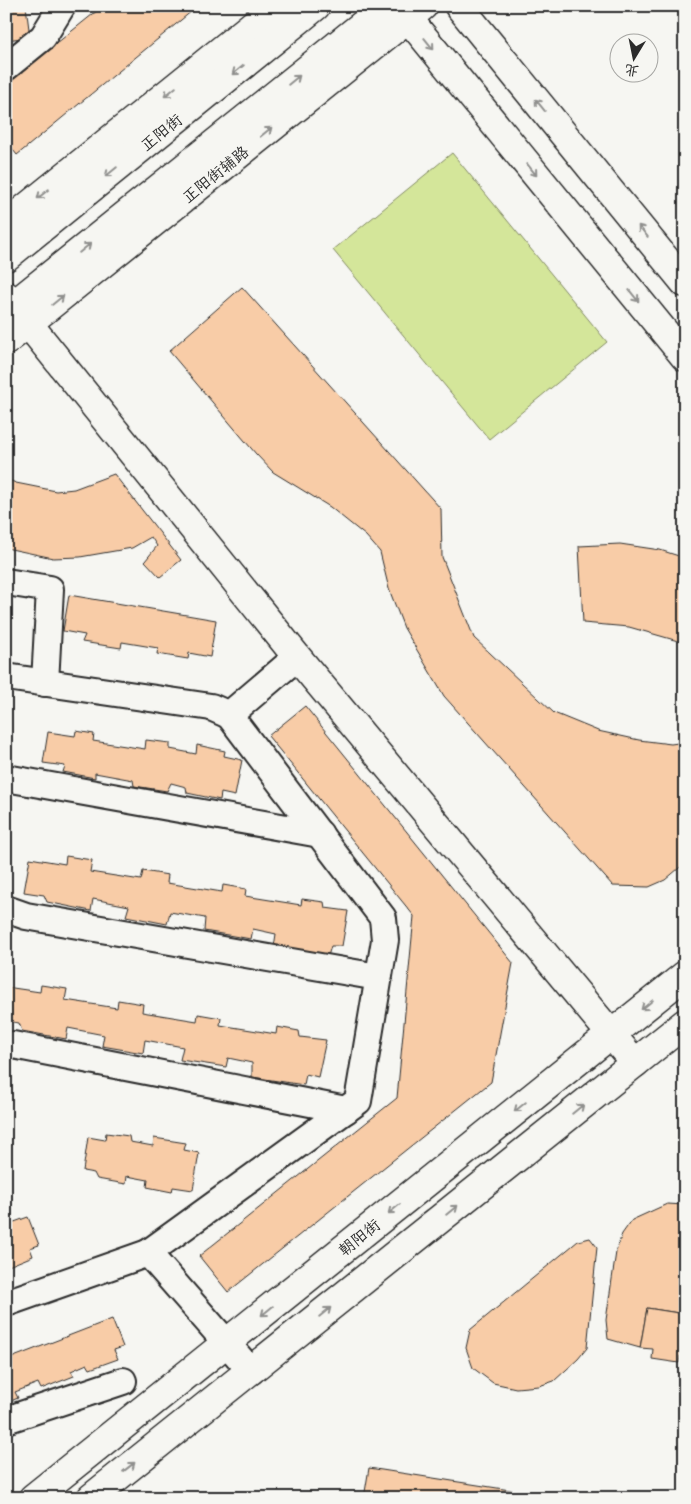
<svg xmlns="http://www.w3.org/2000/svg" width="691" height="1504" font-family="Sriracha,'LXGW WenKai TC',sans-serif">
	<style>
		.green { fill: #d4e69a; stroke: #808862 }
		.building { fill: #f8cca7; stroke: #2b2b2b }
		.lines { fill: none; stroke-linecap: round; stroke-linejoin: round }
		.minor-casing { stroke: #2b2b2b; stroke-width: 30 }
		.tertiary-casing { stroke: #2b2b2b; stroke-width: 31 }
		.secondary-casing { stroke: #2b2b2b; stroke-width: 31 }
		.minor { stroke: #f6f6f2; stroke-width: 26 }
		.tertiary { stroke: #f6f6f2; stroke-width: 28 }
		.secondary { stroke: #f6f6f2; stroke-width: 28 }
		.oneway { stroke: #90908e }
		.labels { text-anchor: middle; stroke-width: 4.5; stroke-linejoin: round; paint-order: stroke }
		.street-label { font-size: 16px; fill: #2b2b2b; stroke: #f6f6f2 }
	</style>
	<rect width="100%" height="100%" fill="#f6f6f2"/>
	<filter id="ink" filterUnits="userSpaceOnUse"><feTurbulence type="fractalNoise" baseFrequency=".02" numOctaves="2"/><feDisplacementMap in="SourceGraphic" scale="10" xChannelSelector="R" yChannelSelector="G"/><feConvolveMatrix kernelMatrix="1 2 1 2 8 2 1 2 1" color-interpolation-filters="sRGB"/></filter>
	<g filter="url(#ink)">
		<polygon class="green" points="452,153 607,342 489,439 333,250"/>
		<g class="building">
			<polygon points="6,6 26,6 30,37 6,40"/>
			<polygon points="103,6 198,6 17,155 6,141 6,84"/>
			<polygon points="242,287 441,509 442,557 474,638 554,713 598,731 639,740 671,744 685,742 685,863 665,880 649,887 613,886 444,696 404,628 389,589 380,552 366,536 330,507 273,472 256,454 169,351"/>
			<polygon points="114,474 181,560 160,577 145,561 157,546 151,537 132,548 80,557 53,558 6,548 6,479 16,483 56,491 74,489"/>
			<polygon points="620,544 660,550 685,558 685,643 629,627 583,623 579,546"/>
			<polygon points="69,595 216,620 210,657 189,653 188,659 157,654 158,648 122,642 121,648 82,642 85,635 63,631"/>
			<polygon points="305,706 513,963 491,1082 228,1292 199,1256 397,1098 414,916 268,736"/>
			<polygon points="76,731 94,734 93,741 145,749 146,740 170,743 170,749 196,754 197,745 225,751 224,756 242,760 235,796 221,793 220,800 187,793 186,787 171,783 167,791 134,786 133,780 95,773 95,778 63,772 65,766 43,763 48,732 75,736"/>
			<polygon points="66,856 92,860 90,872 141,880 143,871 168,875 167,883 222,892 223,885 246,889 245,896 301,905 302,899 324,902 325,908 348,911 342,946 331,946 328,956 274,947 276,934 253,929 251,939 204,931 205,918 170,912 167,924 126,916 129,906 93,899 91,911 47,902 44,895 24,892 30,858 65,864"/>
			<polygon points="41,985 67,989 65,1000 117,1008 118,1000 143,1004 142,1012 197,1021 198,1014 221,1018 220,1025 276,1034 277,1027 299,1031 300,1037 326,1040 318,1077 306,1074 304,1085 252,1077 252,1063 228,1058 226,1067 180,1060 183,1047 145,1040 143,1053 102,1046 104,1035 68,1028 66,1039 22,1031 19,1023 6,1021 6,987 40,992"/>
			<polygon points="106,1133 129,1136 130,1142 153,1146 154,1138 186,1143 184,1150 199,1153 193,1190 173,1187 172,1192 147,1187 148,1180 127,1176 126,1184 97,1179 94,1173 83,1171 88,1137 105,1140"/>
			<polygon points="667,1204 685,1205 685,1314 647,1308 640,1348 608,1339 606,1320 616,1252 622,1234 632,1220"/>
			<polygon points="28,1217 39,1245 30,1248 33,1256 6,1267 6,1225"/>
			<polygon points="590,1238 597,1247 587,1348 578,1359 554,1381 539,1386 516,1388 493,1383 473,1368 466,1348 470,1330 578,1241"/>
			<polygon points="647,1308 685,1314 685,1356 680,1356 679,1363 652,1359 653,1349 640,1348"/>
			<polygon points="112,1319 123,1347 114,1350 118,1359 90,1369 87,1364 71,1371 74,1376 41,1389 38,1383 15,1392 18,1398 6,1403 6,1360"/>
			<polygon points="369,1468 542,1495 541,1498 364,1498"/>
		</g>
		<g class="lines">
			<g class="minor-casing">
				<g id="minor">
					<polyline points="6,67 43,37 62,6"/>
					<polyline points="6,582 50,589 45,683"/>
					<polyline points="6,677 211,707 229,715"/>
					<polyline points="6,778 320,834"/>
					<polyline points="6,909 26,916 378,977"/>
					<polyline points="13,1045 346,1110"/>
					<polyline points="6,1303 148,1253"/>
					<polyline points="251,1371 148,1253 358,1101 385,940 383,918 229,715 297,657"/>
					<polyline points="6,1420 123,1381"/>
				</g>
			</g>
			<g class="tertiary-casing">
				<g id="tertiary">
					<polyline points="398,6 685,357"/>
					<polyline points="459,6 685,283"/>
					<polyline points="6,224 276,6"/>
					<polyline points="6,296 297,657 635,1063"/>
					<polyline points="6,341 423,6"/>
					<polyline points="33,1498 685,975"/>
					<polyline points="91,1498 685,1023"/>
				</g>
			</g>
			<g class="secondary-casing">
				<g id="secondary">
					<polyline points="6,257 316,6"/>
					<polyline points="6,311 386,6"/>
				</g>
			</g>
			<use href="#minor" class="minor"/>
			<use href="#tertiary" class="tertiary"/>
			<use href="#secondary" class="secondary"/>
		</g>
		<defs><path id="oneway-shaft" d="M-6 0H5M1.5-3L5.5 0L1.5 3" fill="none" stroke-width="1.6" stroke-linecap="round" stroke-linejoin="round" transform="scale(1.25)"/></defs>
		<g class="oneway">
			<use href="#oneway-shaft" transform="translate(429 44) rotate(51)"/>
			<use href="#oneway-shaft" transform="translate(238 70) rotate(141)"/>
			<use href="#oneway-shaft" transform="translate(294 80) rotate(-39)"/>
			<use href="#oneway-shaft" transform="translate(170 92) rotate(141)"/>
			<use href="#oneway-shaft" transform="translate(540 105) rotate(-129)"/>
			<use href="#oneway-shaft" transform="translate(266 132) rotate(-39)"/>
			<use href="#oneway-shaft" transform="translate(532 170) rotate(51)"/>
			<use href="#oneway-shaft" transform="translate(111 172) rotate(141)"/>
			<use href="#oneway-shaft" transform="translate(43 194) rotate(141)"/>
			<use href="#oneway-shaft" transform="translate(643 231) rotate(-129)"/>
			<use href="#oneway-shaft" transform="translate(85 248) rotate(-39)"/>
			<use href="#oneway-shaft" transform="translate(634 296) rotate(51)"/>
			<use href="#oneway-shaft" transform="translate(58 300) rotate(-39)"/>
			<use href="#oneway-shaft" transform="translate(647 1005) rotate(141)"/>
			<use href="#oneway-shaft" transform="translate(520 1107) rotate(141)"/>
			<use href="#oneway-shaft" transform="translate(578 1109) rotate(-39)"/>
			<use href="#oneway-shaft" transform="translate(394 1209) rotate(141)"/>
			<use href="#oneway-shaft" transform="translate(452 1210) rotate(-39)"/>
			<use href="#oneway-shaft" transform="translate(267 1311) rotate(141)"/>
			<use href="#oneway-shaft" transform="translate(325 1312) rotate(-39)"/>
			<use href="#oneway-shaft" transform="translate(129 1467) rotate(-38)"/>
		</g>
	</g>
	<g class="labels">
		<g class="street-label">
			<text transform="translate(161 132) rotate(-39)" y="6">正阳街</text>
			<text transform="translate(215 174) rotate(-39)" y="6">正阳街辅路</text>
			<text transform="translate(359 1237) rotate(-39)" y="6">朝阳街</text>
		</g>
	</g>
	<rect width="691" height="1504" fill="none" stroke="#f6f6f2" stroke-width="25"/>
	<rect x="12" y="12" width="666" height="1479" fill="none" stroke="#2b2b2b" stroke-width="2" filter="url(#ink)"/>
	<g transform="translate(634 58) rotate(190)"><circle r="24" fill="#f6f6f2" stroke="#a5a5a2"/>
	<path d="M0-4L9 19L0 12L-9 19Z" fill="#2b2b2b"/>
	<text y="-8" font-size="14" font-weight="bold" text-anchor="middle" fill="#2b2b2b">北</text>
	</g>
</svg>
